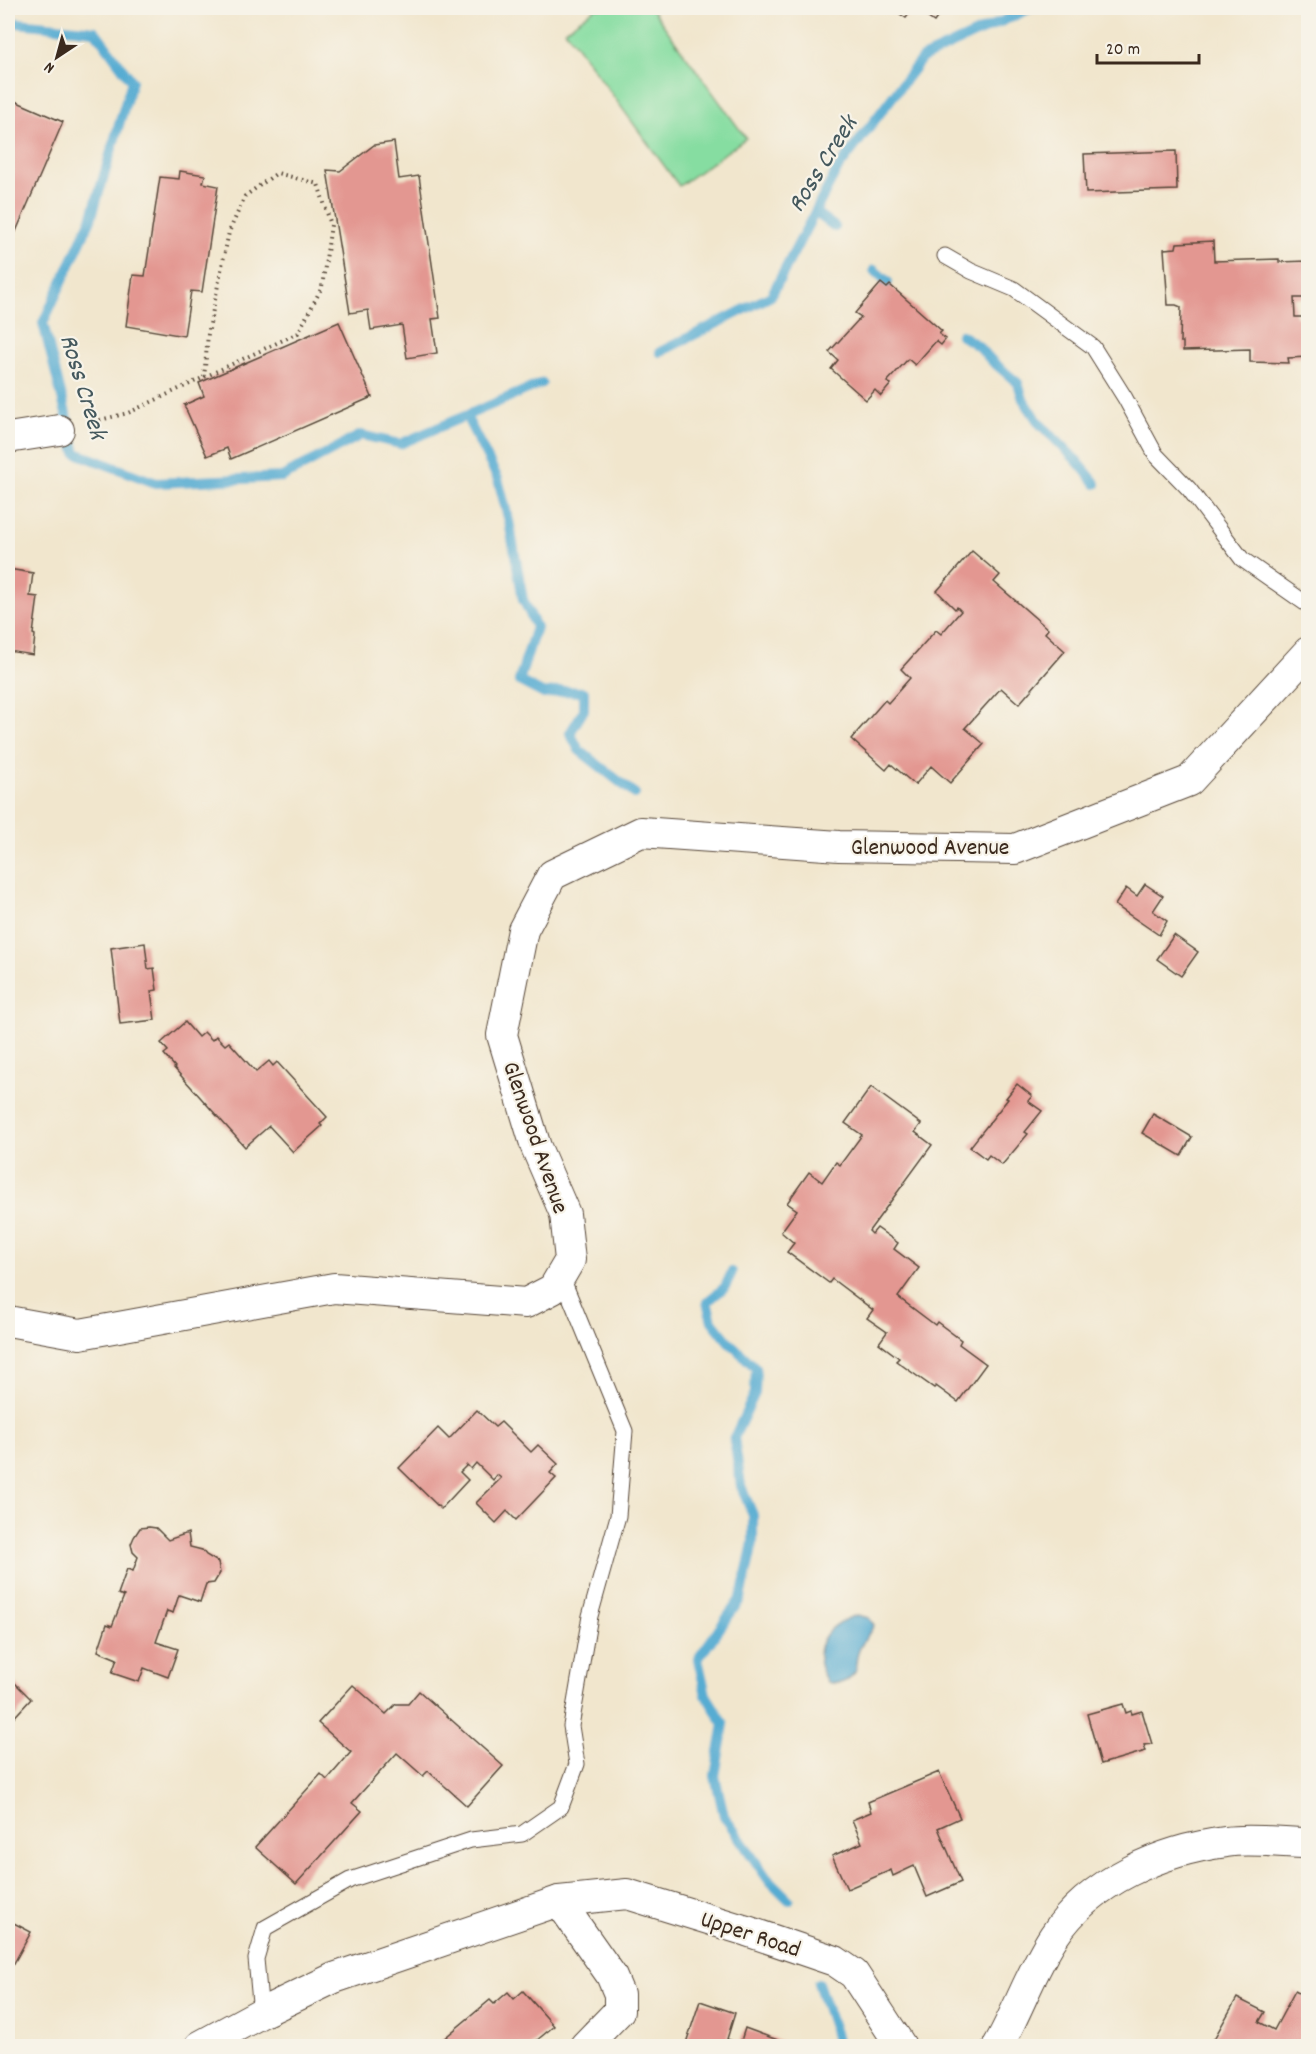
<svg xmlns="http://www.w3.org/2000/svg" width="1316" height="2054" font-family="Dekko,sans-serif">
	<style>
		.green { fill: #86dda1; stroke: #608460; stroke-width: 1.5 }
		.water { fill: #56acd2; stroke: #486b78; stroke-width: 1.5 }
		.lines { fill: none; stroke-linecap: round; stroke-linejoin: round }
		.stream { stroke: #56acd2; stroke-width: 10 }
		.building { fill: #e39791 }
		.service-casing { stroke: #564638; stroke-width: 17 }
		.minor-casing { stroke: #564638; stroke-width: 32 }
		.path { stroke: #564638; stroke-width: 4; stroke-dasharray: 1.5 4.5; stroke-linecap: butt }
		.service { stroke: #fff; stroke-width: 15 }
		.minor { stroke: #fff; stroke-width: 30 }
		.labels { text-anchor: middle; stroke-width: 4.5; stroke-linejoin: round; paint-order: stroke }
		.street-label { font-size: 24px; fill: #3b2a1e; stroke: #f7f3e8 }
		.water-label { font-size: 26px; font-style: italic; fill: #44585d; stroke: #f7f3e8 }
	</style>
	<rect width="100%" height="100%" fill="#f7f3e8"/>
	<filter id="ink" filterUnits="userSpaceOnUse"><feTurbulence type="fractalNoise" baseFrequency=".0167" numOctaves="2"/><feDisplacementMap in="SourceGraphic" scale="12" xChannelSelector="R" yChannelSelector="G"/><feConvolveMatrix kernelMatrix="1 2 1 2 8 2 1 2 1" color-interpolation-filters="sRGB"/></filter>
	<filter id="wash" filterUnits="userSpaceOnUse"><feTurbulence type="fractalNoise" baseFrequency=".008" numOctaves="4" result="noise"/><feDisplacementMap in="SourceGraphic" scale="24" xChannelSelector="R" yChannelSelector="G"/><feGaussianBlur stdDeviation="1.35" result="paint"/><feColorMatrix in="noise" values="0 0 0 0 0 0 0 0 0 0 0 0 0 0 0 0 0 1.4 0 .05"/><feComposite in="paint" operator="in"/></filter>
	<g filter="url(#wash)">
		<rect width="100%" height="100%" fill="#f1e6cd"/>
		<polygon class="green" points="596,8 651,8 746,138 679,186 565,30"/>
		<path class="water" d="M857 1615 869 1618 874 1625C864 1643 855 1648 856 1671 848 1681 841 1686 827 1682 809 1650 823 1626 857 1615Z"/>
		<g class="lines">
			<g class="stream">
				<polyline points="8,22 95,31 132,81 91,219 43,323 76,453 156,483 282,477 361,435 400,444 542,383"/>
				<polyline points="815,212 835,227"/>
				<polyline points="874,270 888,282"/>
				<polyline points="961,335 978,346 993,362 1018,383 1023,399 1039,423 1077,461 1096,484"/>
				<polyline points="660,352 771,296 837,170 922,58 1031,8"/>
				<polyline points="466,416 498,479 509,521 523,599 536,627 519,681 544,694 562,691 584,692 584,710 570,733 579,750 635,794"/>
				<polyline points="732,1272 725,1287 707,1302 712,1321 728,1341 756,1368 755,1393 734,1438 741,1486 753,1515 753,1543 741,1598 698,1659 706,1695 724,1724 715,1776 724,1816 767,1878 789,1900"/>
				<polyline points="818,1983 835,2033 838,2046"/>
			</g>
		</g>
		<g id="blocks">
			<g class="building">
				<polygon points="891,8 944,8 934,22 914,8 906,18"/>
				<polygon points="8,98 63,122 8,250"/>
				<polygon points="394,142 399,179 419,176 440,318 432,319 437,353 407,358 402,325 371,330 368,310 350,313 327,170 340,171 374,145"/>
				<polygon points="1176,151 1177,190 1086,193 1084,154"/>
				<polygon points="180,171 205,175 203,183 218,186 202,292 191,291 184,336 126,326 133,275 145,276 160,177 179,179"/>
				<polygon points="1213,241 1214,261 1279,259 1279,262 1308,261 1308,298 1294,298 1295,317 1308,317 1308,357 1288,358 1289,363 1250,362 1250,349 1183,351 1183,342 1180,342 1181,307 1176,305 1168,305 1164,249 1176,248 1177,243"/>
				<polygon points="881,283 887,288 890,285 942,331 939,334 946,339 941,345 936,341 915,365 908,359 887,382 891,384 881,396 875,390 866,400 831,369 838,360 829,352 861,317 855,313"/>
				<polygon points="339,322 372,397 231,459 227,448 207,456 184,405 204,396 199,383"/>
				<polygon points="972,551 1000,575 994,582 1048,629 1045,633 1065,651 1019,704 1001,688 965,728 984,744 950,783 931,766 915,785 891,764 886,770 851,739 885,700 888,703 910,678 901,669 936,630 941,634 961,611 957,607 955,609 937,591"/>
				<polygon points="8,569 33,573 30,596 38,597 33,634 35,635 33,655 8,651 11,634 8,634"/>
				<polygon points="1145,884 1163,896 1153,911 1167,921 1159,935 1115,905 1126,888 1137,896"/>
				<polygon points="1174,935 1198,952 1181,976 1157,959"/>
				<polygon points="145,943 148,969 154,968 157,990 151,991 155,1020 120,1024 111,948"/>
				<polygon points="185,1022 198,1037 204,1032 212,1040 216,1036 225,1045 229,1042 256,1072 269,1061 273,1066 277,1062 327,1117 320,1124 322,1126 293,1152 269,1126 245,1147 174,1068 175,1067 164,1054 168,1051 161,1043"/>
				<polygon points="1017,1084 1032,1096 1028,1101 1042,1111 1025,1132 1028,1134 1002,1165 989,1155 986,1159 970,1147 1008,1099 1006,1098"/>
				<polygon points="871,1087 921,1124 915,1132 932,1145 869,1231 872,1234 877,1228 898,1243 894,1249 919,1268 898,1297 935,1325 937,1322 961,1340 959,1344 986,1364 958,1402 936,1386 934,1388 896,1361 899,1358 879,1343 887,1332 867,1318 873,1310 832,1279 829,1283 787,1252 794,1243 781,1232 797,1210 787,1203 809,1172 822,1182 836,1162 840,1165 862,1135 845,1123"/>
				<polygon points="1153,1114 1192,1137 1181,1156 1142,1133"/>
				<polygon points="477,1410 495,1427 501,1422 531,1452 538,1445 558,1464 550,1473 556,1478 516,1520 507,1511 496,1523 476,1503 501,1478 497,1475 493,1480 476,1463 471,1469 467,1465 460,1472 468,1480 441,1509 399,1468 438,1428 449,1439"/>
				<polygon points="149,1527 156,1528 168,1540 188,1533 190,1547 202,1550 206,1555 218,1562 220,1573 214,1583 206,1584 200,1602 179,1595 173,1613 167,1611 156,1642 178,1649 168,1677 144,1668 139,1682 112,1673 117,1659 98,1651 107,1624 112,1626 124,1596 118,1594 127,1569 133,1571 138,1557 133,1552 131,1544 134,1537 140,1528"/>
				<polygon points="8,1676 31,1699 8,1724"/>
				<polygon points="353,1685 386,1714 396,1704 408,1704 419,1691 503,1766 467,1806 428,1771 423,1776 397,1753 352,1803 362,1811 296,1884 255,1847 321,1774 327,1780 351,1752 318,1723"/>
				<polygon points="1123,1704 1126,1713 1131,1711 1132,1714 1142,1711 1152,1744 1144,1745 1146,1751 1101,1764 1087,1714"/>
				<polygon points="939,1772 960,1818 938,1828 961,1882 927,1897 914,1866 893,1876 891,1870 847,1889 832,1856 862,1843 852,1820 871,1812 868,1802"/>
				<polygon points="8,1920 31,1932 13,1965 8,1962"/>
				<polygon points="523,1991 554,2026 530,2046 435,2046 490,2000 494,2004 508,1992 514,1999"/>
				<polygon points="1295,1991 1308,1998 1308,2046 1210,2046 1237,1998 1265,2012 1259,2022 1274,2030"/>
				<polygon points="700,2001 735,2013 727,2039 740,2044 745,2028 783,2042 781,2046 685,2046"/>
			</g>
		</g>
	</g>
	<g filter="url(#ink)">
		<use href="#blocks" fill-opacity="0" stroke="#564638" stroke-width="1.5"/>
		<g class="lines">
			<g class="service-casing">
				<g id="service">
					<polyline points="945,256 971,271 1014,289 1093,347 1125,398 1156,455 1189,489 1242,559 1308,605"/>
					<polyline points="261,2013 256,1959 265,1928 350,1880 471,1840 522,1834 561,1807 577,1764 571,1726 590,1616 618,1516 625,1431 561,1275"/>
				</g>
			</g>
			<g class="minor-casing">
				<g id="minor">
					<polyline points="8,438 59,430"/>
					<polyline points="8,1321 80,1334 334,1288 526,1303 553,1289 570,1260 565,1214 536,1147 502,1035 523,930 552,875 641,832 839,846 1015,849 1189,781 1308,652"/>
					<polyline points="559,1901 611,1975 619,1994 619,2011 585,2046"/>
					<polyline points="200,2046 261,2013 334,1978 559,1901 627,1894 747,1931 835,1961 854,1974 901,2046"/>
					<path d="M998 2046C1018 2011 1031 1971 1054 1936 1090 1881 1162 1850 1226 1842 1250 1838 1283 1843 1308 1843"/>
				</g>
			</g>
			<polyline class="path" points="88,423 128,413 298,333 322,287 331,225 318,184 277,173 245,196 229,232 208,334 204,378"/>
			<use href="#service" class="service"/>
			<use href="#minor" class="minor"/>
		</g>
	</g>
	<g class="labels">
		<g class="street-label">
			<text x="930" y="854">Glenwood Avenue</text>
			<text transform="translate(537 1137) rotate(71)" y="8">Glenwood Avenue</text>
			<text transform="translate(751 1933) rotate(18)" y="8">Upper Road</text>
		</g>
		<g class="water-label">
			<text transform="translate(821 163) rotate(-58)" y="9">Ross Creek</text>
			<text transform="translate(85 386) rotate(73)" y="9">Ross Creek</text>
		</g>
	</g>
	<rect width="1316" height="2054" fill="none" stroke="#f7f3e8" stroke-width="30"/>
	<g transform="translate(57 57) rotate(216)" stroke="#f7f3e8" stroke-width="4.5" paint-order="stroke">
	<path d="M0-4.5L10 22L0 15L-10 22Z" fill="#3b2a1e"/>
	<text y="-9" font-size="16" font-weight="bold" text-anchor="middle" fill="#3b2a1e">N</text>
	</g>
	<path d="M1097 54v9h102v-9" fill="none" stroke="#3b2a1e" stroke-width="3"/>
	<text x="1106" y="54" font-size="18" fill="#3b2a1e" stroke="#f7f3e8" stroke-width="4.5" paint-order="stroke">20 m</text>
</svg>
